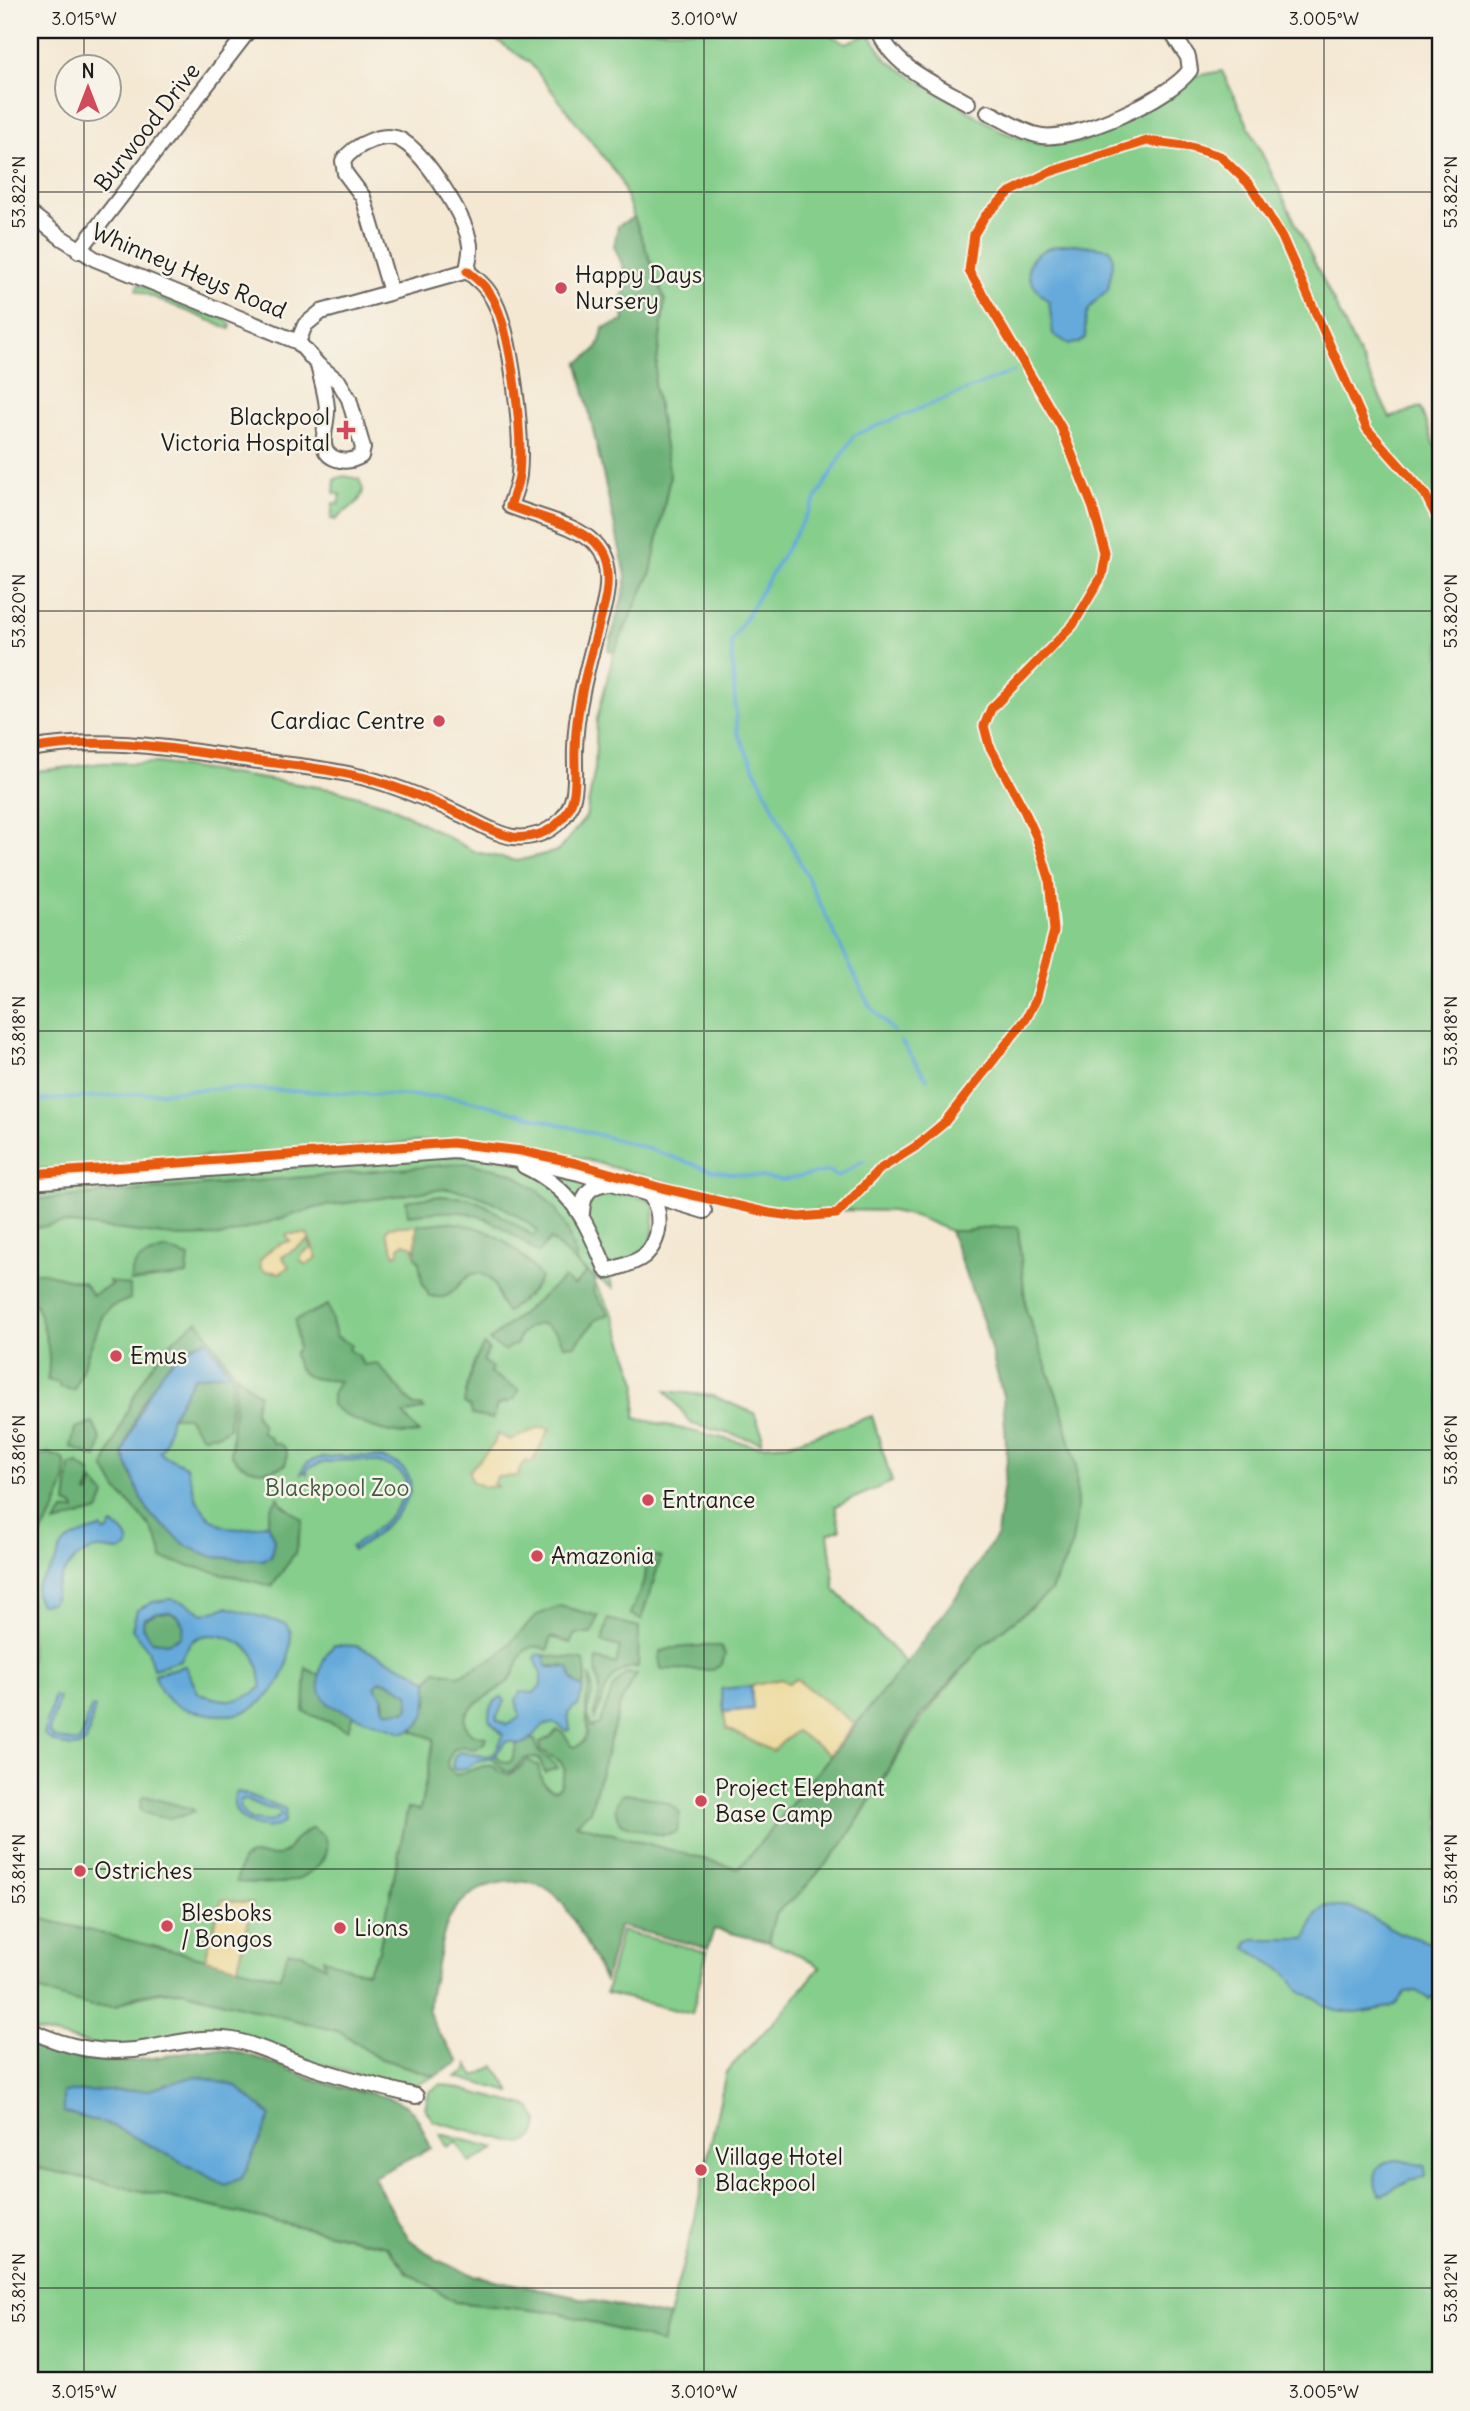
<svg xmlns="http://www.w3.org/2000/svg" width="1470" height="2411" font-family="Delius,sans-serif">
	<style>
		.green { fill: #85ce8b; stroke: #507554; stroke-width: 2 }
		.forest { fill: #6cb177; stroke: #44664a; stroke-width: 2 }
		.sand { fill: #eeda9e; stroke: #857b5d; stroke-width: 2 }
		.water { fill: #65aadb; stroke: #40637c; stroke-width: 2; fill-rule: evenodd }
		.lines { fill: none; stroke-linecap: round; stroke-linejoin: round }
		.stream { stroke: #65aadb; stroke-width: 3.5 }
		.minor-casing { stroke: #68635c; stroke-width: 18 }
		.minor { stroke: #fff; stroke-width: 14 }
		.cycleway-casing { stroke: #f7f3e8; stroke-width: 13 }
		.cycleway { stroke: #e8590c; stroke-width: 9 }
		.ticks { fill: none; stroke: #1c1c1c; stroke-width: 2; stroke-opacity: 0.45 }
		.poi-dot { fill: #d1495b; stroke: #f7f3e8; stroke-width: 2.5 }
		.labels { text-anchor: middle; stroke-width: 5; stroke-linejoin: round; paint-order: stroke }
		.street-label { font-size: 23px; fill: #1c1c1c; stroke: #f7f3e8 }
		.poi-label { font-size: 23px; fill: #1c1c1c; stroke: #f7f3e8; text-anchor: start }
		.park-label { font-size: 23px; fill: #415a43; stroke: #f7f3e8 }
		.neatline { fill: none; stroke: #1c1c1c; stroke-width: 2.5 }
		.ticks-label { font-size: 18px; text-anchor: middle; fill: #1c1c1c }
	</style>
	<rect width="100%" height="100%" fill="#f7f3e8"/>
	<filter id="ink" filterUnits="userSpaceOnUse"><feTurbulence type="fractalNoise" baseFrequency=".0143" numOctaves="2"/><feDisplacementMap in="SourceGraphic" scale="14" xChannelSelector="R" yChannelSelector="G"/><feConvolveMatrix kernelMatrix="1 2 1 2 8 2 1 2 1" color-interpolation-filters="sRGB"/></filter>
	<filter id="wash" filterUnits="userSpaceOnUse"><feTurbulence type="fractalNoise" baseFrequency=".00686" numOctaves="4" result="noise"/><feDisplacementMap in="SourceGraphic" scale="28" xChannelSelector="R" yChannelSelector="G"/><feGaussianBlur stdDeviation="1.57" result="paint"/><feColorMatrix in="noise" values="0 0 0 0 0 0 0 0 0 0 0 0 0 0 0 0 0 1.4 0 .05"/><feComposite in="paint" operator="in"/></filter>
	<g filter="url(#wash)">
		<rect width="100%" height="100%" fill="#f4e8d3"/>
		<g class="green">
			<polygon points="482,30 820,30 846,43 869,34 887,60 914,78 1003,132 1039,144 1078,143 1134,116 1190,77 1222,71 1390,418 1420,407 1440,458 1440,2381 30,2381 30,2166 387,2246 408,2273 455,2302 560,2313 662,2343 694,2223 726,2072 783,2012 820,1967 802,1956 768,1942 775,1914 802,1891 844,1843 922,1718 981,1647 1050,1592 1071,1549 1077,1509 1076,1465 1061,1407 1026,1310 1017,1227 992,1227 966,1231 950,1231 918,1217 891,1211 835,1210 786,1212 753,1206 576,1157 516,1146 456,1139 30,1170 30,772 103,763 158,763 337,790 389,805 475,852 517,861 558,851 586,817 595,768 597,719 614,652 651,572 670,476 654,384 665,300 619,177 530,63"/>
			<polygon points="138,284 226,320 231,325 230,329 136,290"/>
			<path d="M344 476 359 479 363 490C360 507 345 508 336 520L331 519 333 503 339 504 341 495 334 493 335 479Z"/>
			<polygon points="489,1154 655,1202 652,1247 607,1271 613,1288 590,1275 614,1316 637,1382 635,1418 756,1446 788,1444 872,1416 892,1482 835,1506 840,1530 828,1533 835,1590 906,1663 739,1869 426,1782 420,1811 408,1808 379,1951 353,1995 30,1916 30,1182"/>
			<polygon points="666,1391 713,1396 754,1413 762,1433 761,1442 692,1424"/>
			<polygon points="621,1931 707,1952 692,2014 606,1993"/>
			<path d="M30 1988 115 2007C137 1995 156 1991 182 1991L342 2032 376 2057 435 2076 409 2089 232 2040 122 2051 30 2030Z"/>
			<polygon points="468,2065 475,2077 495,2066 511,2092 456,2077 467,2071"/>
			<path d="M441 2084 530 2107 539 2121C536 2132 534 2142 521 2144L433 2121 425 2108 429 2092Z"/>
			<polygon points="440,2134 496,2148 470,2163 457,2142 447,2147"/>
		</g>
		<g class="forest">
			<path d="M634 217 665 300 654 384 670 476 651 572 614 652 608 650 625 587 626 576 578 363C595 352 600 349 603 328L624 321 621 298 630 283 614 246 618 226Z"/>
			<path d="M468 1163 512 1173 540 1192 557 1211 567 1230 579 1266 596 1279 593 1291 609 1314 596 1320 575 1345 564 1346 557 1333 543 1324C529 1325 520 1330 517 1344L507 1348 505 1351 489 1341 564 1278 574 1286 586 1273 551 1239 538 1253C520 1240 496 1220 475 1215 454 1209 430 1213 408 1215L406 1201 440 1196 468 1198 485 1205 534 1236 538 1231C512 1210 479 1190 444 1189L319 1207 223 1236 180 1237 63 1223 30 1229V1200Z"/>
			<path d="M448 1222C490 1226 515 1244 541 1277 534 1292 520 1302 507 1312 496 1303 500 1287 490 1279 470 1263 462 1285 450 1294 442 1300 437 1296 429 1296L422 1282 419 1261 415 1255 417 1225Z"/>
			<path d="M992 1227H1018L1026 1310 1061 1407 1076 1465 1077 1509 1071 1549 1050 1592 981 1647 920 1716 844 1843 802 1891 775 1914 768 1942 714 1929 708 1948 619 1926 605 1981C594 1960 568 1901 549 1890 516 1871 468 1884 450 1917 442 1932 440 1952 436 1969 433 1981 427 1999 429 2011 433 2029 450 2048 459 2062L435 2076 376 2057 341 2032 182 1991H161L135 1996 115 2007 91 2006 30 1988V1916L280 1977 288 1952 302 1953 325 1967 323 1958 351 1969 367 1972 379 1951 408 1808 420 1810 434 1739 412 1731 421 1722 428 1703V1681L436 1670 459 1676 498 1656 537 1615 560 1606 598 1616 592 1634H575L570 1643 551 1637 548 1650C543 1649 538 1645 532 1647 517 1652 519 1668 511 1678 502 1692 454 1707 466 1728 470 1735 479 1736 486 1737L484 1743C476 1749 472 1751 463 1746L453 1750 447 1762 448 1769 456 1775 484 1766H493C513 1783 511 1772 528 1760L538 1766C541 1778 542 1786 554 1790L560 1787 565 1770 560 1761 540 1750V1742L551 1737 557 1730C566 1731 567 1742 574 1747 593 1743 586 1723 586 1709 586 1698 590 1687 590 1675L593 1691 587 1711 591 1727 599 1724 613 1688 626 1673 637 1674 621 1702 590 1811 576 1824 739 1869 906 1663 958 1594 997 1535 1007 1460 1003 1396 985 1327 950 1231H966Z"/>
			<path d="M166 1249 189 1257 187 1275 130 1282C132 1257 145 1256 166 1249Z"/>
			<path d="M30 1273H44L84 1283 92 1295 111 1285 109 1281 130 1286V1299L110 1307 103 1315 74 1390 59 1387V1383L47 1380C53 1356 45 1328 36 1305L30 1302Z"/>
			<path d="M328 1305 336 1336 351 1345 349 1350 359 1356 363 1365 377 1363 414 1406H422L424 1409 403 1414 419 1433C394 1438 350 1422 332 1405V1394L339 1381C316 1378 299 1383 294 1354L298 1348 295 1320Z"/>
			<path d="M198 1321 233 1371 229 1428 220 1434 202 1436 187 1417H171L194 1377 205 1375 194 1344 168 1365 140 1406 123 1453 142 1500 152 1515 237 1559 262 1560 271 1557 274 1539 267 1523 271 1508 278 1497 282 1504 303 1520 295 1553 272 1586 162 1559C161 1530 136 1512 118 1491 112 1483 109 1475 104 1467 127 1411 145 1355 198 1321Z"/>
			<path d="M484 1345 489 1349 483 1361 492 1368 490 1373 519 1390 514 1400 497 1405 493 1419 473 1415 470 1407 464 1403C468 1382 471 1363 484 1345Z"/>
			<path d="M236 1374 259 1395C254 1409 252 1413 262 1424V1433L269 1437 273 1443C288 1444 289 1452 285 1465 266 1475 243 1472 231 1454Z"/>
			<polygon points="93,1423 101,1440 97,1458 71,1447 75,1428"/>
			<polygon points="47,1453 60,1457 65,1462 66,1478 56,1508 30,1554 30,1466 31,1463"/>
			<polygon points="78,1464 90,1472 91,1480 87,1493 89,1494 93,1481 105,1495 99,1511 88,1514 87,1513 55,1524 63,1511 75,1510 74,1507 66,1504 70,1465"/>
			<polygon points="647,1554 661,1558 641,1620 630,1614 645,1579"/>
			<polygon points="169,1612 178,1616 184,1626 181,1637 167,1643 152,1641 142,1627 144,1619 156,1613"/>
			<path d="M608 1619 639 1627 638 1667C608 1667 603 1697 595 1719 593 1709 597 1705 599 1695 602 1682 593 1674 597 1659L616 1664 620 1647 602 1642Z"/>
			<polygon points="699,1646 721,1646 725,1654 722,1664 713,1670 661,1669 659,1657 662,1651 673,1648"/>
			<path d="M544 1655C555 1658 578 1657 584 1661L586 1676 583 1688 576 1684 564 1666H546Z"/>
			<path d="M306 1668 319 1675C318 1701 332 1706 353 1714L348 1730 304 1712Z"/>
			<polygon points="381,1681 388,1682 409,1694 409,1708 405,1711 385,1711 383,1698 375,1688 376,1684"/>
			<path d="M532 1739 536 1741C535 1758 551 1755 557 1768L545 1772 539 1759C523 1754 521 1763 511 1772L505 1771 491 1757 496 1755 502 1761 509 1763 512 1760 517 1744Z"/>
			<path d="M623 1794C642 1796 668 1798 680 1813L677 1832C659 1839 639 1829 621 1824 614 1812 613 1804 623 1794Z"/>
			<path d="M144 1796 192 1809 194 1811C178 1820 156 1820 140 1810L141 1800Z"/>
			<path d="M312 1828 324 1836C334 1860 309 1877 287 1882 272 1885 251 1883 236 1882L242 1860 250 1855 278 1856 286 1852 294 1840Z"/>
			<path d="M30 2042C71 2063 115 2065 160 2057 178 2054 195 2048 213 2049 252 2051 288 2071 325 2083 350 2091 380 2092 403 2104 417 2110 425 2135 431 2148L373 2177 408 2238 437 2260 472 2275 669 2317 662 2343 560 2313 455 2302 408 2273 387 2246 30 2166Z"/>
		</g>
		<g class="sand">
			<polygon points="417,1225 415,1255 414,1248 405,1243 399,1247 399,1254 395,1255 386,1233 389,1227"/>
			<path d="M289 1234H307L317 1258 307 1265 300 1261 302 1254 312 1248 308 1241 282 1257 289 1266 281 1273 265 1271 261 1268 260 1260C268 1249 277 1244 290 1241L286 1236Z"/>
			<polygon points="541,1427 550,1428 532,1463 525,1461 520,1468 518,1476 497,1477 493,1484 499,1487 484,1487 471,1481 469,1471 494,1444 497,1434 510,1440"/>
			<polygon points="781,1679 788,1683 796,1679 855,1724 830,1755 796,1731 772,1751 726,1728 724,1712 753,1709 751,1686"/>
			<polygon points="222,1900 253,1903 238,1967 205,1959"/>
		</g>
		<g class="water">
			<path d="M1074 244 1110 249C1117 262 1109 277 1108 290 1090 304 1082 313 1086 337L1079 343 1069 344 1053 334 1049 302C1010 268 1031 247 1074 244Z"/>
			<path d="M207 1340 230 1373 194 1377 171 1417 165 1444 160 1452 164 1456 186 1466C190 1476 192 1488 196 1498 212 1530 237 1535 267 1523L274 1539 271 1557 262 1560 213 1557 188 1547 151 1515 142 1500 123 1453C140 1410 158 1355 207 1340Z"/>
			<path d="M337 1456C352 1456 367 1455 382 1458 420 1469 416 1495 392 1519 380 1531 368 1543 353 1550L351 1547C394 1520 447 1466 356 1460 341 1460 322 1461 308 1468L307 1474 305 1471 301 1474C304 1457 323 1458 337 1456Z"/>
			<path d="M112 1525C121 1529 126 1533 129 1543L127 1548C117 1554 111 1549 100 1549 83 1548 66 1566 59 1582 55 1589 56 1596 52 1603L40 1604C28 1584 43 1581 52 1567 58 1560 58 1549 65 1543 75 1535 90 1531 101 1528L104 1532 108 1531Z"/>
			<path d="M170 1599 185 1602 203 1614 227 1607 286 1624 291 1632C290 1646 289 1663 283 1675 277 1689 259 1707 244 1712 224 1719 176 1713 163 1694 159 1689 157 1680 154 1674L185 1666 199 1694C226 1702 239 1705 262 1687 260 1677 259 1662 253 1654 242 1640 215 1630 197 1638 189 1642 184 1652 181 1660 170 1662 163 1667 153 1669L148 1650 132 1629 137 1610 153 1602ZM169 1612 178 1616 184 1626 181 1637 167 1643 152 1641 142 1627 144 1619 156 1613Z"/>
			<path d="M334 1645 358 1646 415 1672 428 1681C428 1703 428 1729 402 1732 388 1727 337 1711 329 1704 311 1688 320 1659 334 1645ZM381 1681 390 1683 409 1694V1708L405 1711H385L382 1704V1696L375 1687 376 1684Z"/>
			<path d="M538 1654 544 1655 546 1666C553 1670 562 1665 570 1669 570 1678 574 1684 583 1688L578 1706 573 1708 568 1713 570 1729 567 1731 555 1723C552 1724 548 1724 544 1726 532 1733 527 1751 511 1741L505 1742 494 1757 478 1761 466 1768 456 1770 452 1768 454 1757 459 1752C484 1755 493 1765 503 1735L489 1720C489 1708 491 1701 502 1697L505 1701 497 1716V1720L507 1725 520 1717 516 1700 520 1692 534 1693 541 1685V1672L535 1658Z"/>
			<polygon points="751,1686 753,1709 724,1712 721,1689"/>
			<path d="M54 1696 59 1698 49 1732 56 1739 78 1742 81 1739 91 1707 95 1708 86 1742C76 1752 52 1744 44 1734Z"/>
			<path d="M239 1792 284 1808 286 1810 284 1823C265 1836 224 1819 236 1793ZM245 1799 267 1808 278 1810 282 1815 270 1822 250 1820 239 1807 241 1800Z"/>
			<path d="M1327 1906 1353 1908 1400 1933 1434 1944C1440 1952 1437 1983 1436 1995L1429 1999 1416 1991 1405 1992 1396 2004 1391 2007 1356 2013 1336 2011 1299 1990 1285 1972 1246 1948 1248 1942 1253 1939H1306C1313 1926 1311 1913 1327 1906Z"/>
			<polygon points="195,2076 236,2086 271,2116 242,2178 225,2185 113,2126 63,2112 63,2092 149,2090"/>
			<path d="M1399 2160 1425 2166V2177L1409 2180 1381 2195C1373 2188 1373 2171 1382 2164 1387 2161 1393 2160 1399 2160Z"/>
		</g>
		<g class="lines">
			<g class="stream">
				<polyline points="894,1032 869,1005 737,732 731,642 854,435 1014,371"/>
				<polyline points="901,1041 927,1079"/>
				<polyline points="30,1101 224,1088 449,1097 469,1100 640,1146 713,1171 783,1180 829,1171 837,1177 863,1161"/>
			</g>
		</g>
	</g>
	<g filter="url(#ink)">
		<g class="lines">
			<g class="minor-casing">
				<g id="minor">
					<path d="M878 30C893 67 935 84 968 103"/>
					<path d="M988 112C1005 120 1023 133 1042 136 1075 141 1171 98 1190 70L1188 57 1170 30"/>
					<path d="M30 213 62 238 95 259 298 342 318 365 339 382 349 399 363 448 361 456C354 460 348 462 340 460 313 454 328 427 327 408 326 394 321 379 318 365"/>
					<polyline points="79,251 249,30"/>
					<path d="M391 292 363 197 345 173 343 161C354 145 386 129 404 142 427 157 466 217 470 245 471 253 468 263 467 271"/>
					<polyline points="298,342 305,325 321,312 467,271"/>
					<path d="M30 749C105 735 176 749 251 760 296 766 343 770 386 784 413 793 439 804 464 816 480 824 496 834 513 837 531 839 549 833 561 820 580 800 574 774 575 749 576 701 591 656 603 609 624 530 567 528 510 506 513 496 518 485 519 475 523 435 512 333 493 299 487 287 477 279 467 271"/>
					<path d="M524 1166C575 1190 586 1223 607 1271 619 1267 634 1264 644 1256 662 1240 663 1211 649 1194"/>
					<polyline points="30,1182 455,1151 526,1161 579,1173 704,1211"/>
					<path d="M582 1213C583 1194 589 1185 609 1183"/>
					<path d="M30 2030C66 2048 108 2056 148 2048 177 2043 204 2035 233 2040 259 2045 283 2058 308 2066 343 2078 380 2087 416 2096"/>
				</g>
			</g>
			<use href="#minor" class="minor"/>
			<g class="cycleway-casing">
				<g id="cycleway">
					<path d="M30 749C105 735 176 749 251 760 296 766 343 770 386 784 413 793 439 804 464 816 480 824 496 834 513 837 531 839 549 833 561 820 580 800 574 774 575 749 576 701 591 656 603 609 624 530 567 528 510 506 513 496 518 485 519 475 523 435 512 333 493 299 487 287 477 279 467 271"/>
					<polyline points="30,1174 452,1143 521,1151 575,1163 662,1188 769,1213 799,1217 837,1214 880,1169 915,1147 944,1123 1026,1019 1036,1000 1054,931 1049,878 1036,836 1024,810 989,745 984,726 991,709 1073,625 1102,576 1106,554 1093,508 1061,427 969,271 974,234 985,216 1010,192 1050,172 1147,141 1191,147 1220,156 1250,185 1282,237 1367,429 1425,494 1440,524"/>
				</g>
			</g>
			<use href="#cycleway" class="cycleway"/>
		</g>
	</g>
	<path class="ticks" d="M84 30V66M704 30V2381M1324 30V2381M84 108V2381M30 192H1440M30 611H1440M30 1031H1440M30 1450H1440M30 1869H1440M30 2288H1440"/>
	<g class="poi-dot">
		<circle cx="561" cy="288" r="7"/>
		<path d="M342.5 419.5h7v7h7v7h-7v7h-7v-7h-7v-7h7z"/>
		<circle cx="439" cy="721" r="7"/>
		<circle cx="116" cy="1356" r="7"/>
		<circle cx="648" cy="1500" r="7"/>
		<circle cx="537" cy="1556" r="7"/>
		<circle cx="701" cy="1801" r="7"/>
		<circle cx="80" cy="1871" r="7"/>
		<circle cx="167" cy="1926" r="7"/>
		<circle cx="340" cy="1928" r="7"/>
		<circle cx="701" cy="2170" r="7"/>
	</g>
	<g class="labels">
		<g class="street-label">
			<text transform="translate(147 127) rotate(-52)" y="8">Burwood Drive</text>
			<text transform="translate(189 271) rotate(23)" y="8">Whinney Heys Road</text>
		</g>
		<g class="poi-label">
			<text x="575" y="283">Happy Days<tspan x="575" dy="26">Nursery</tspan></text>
			<text x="330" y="425" text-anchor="end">Blackpool<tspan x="330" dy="26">Victoria Hospital</tspan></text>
			<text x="425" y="729" text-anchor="end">Cardiac Centre</text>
			<text x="130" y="1364">Emus</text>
			<text x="662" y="1508">Entrance</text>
			<text x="551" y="1564">Amazonia</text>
			<text x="715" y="1796">Project Elephant<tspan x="715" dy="26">Base Camp</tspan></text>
			<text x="94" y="1879">Ostriches</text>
			<text x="181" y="1921">Blesboks<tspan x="181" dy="26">/ Bongos</tspan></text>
			<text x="354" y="1936">Lions</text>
			<text x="715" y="2165">Village Hotel<tspan x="715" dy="26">Blackpool</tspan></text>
		</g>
		<g class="park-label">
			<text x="337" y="1496">Blackpool Zoo</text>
		</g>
	</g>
	<rect width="1470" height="2411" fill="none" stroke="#f7f3e8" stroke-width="77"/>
	<g transform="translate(88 88)"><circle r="33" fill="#f7f3e8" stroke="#9f9d96" stroke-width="2"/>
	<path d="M0-5L12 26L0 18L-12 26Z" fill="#d1495b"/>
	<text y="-10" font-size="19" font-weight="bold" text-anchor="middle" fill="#1c1c1c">N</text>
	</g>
	<rect x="38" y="38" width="1394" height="2334" class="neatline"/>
	<g class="ticks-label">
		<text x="84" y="25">3.015°W</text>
		<text x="704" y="25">3.010°W</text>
		<text x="1324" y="25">3.005°W</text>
		<text transform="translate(19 192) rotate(-90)" y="6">53.822°N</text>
		<text transform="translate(1451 192) rotate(-90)" y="6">53.822°N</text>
		<text transform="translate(19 611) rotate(-90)" y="6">53.820°N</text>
		<text transform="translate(1451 611) rotate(-90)" y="6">53.820°N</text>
		<text transform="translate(19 1031) rotate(-90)" y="6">53.818°N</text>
		<text transform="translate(1451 1031) rotate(-90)" y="6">53.818°N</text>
		<text transform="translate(19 1450) rotate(-90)" y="6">53.816°N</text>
		<text transform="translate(1451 1450) rotate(-90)" y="6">53.816°N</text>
		<text transform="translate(19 1869) rotate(-90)" y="6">53.814°N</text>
		<text transform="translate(1451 1869) rotate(-90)" y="6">53.814°N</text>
		<text transform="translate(19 2288) rotate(-90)" y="6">53.812°N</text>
		<text transform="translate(1451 2288) rotate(-90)" y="6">53.812°N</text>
		<text x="84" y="2398">3.015°W</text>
		<text x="704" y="2398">3.010°W</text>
		<text x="1324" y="2398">3.005°W</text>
	</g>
</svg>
